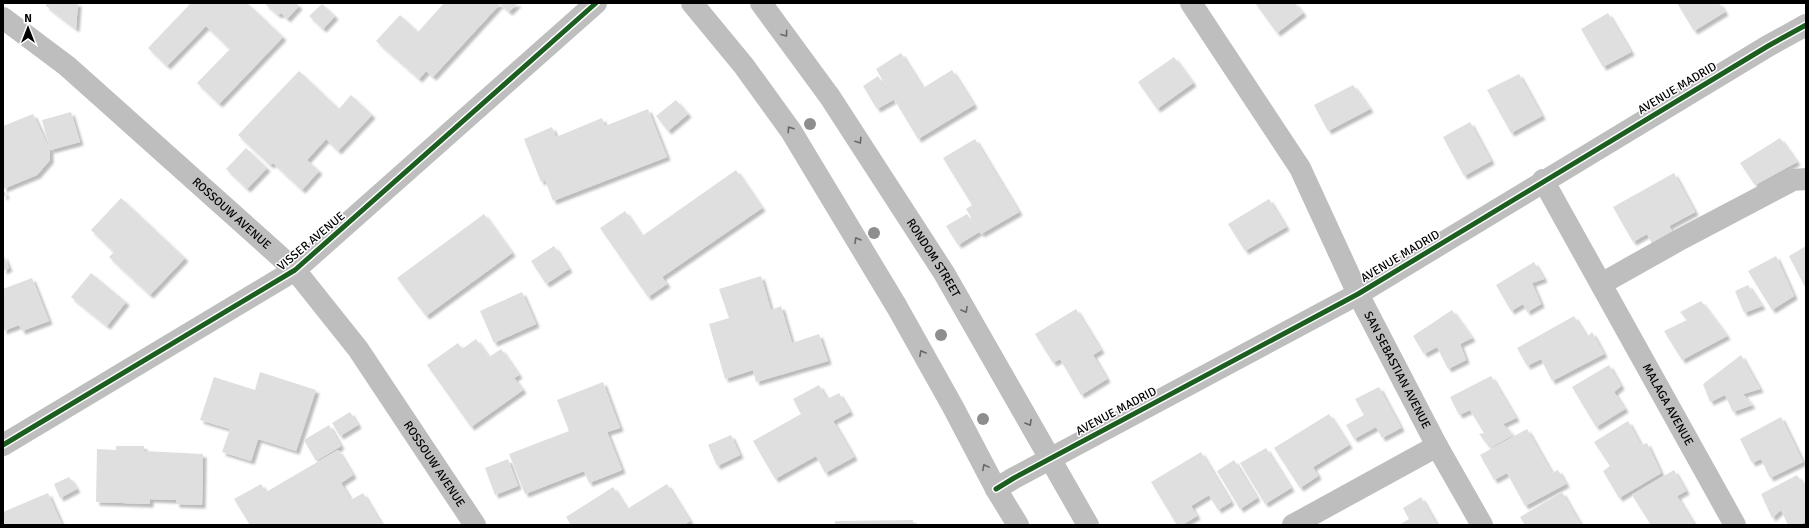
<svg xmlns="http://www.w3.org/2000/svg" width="1809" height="528" font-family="Signika,sans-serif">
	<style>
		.building { fill: #dfdfdf; filter: url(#shadow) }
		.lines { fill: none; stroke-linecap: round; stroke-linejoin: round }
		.minor { stroke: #bebebe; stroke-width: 22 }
		.cycleway-casing { stroke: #fff; stroke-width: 8 }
		.cycleway { stroke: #1b5e20; stroke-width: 5 }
		.tree { fill: #8e8e8e }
		.oneway { stroke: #686868 }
		.labels { text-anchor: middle; stroke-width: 3; stroke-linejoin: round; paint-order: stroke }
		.street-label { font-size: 12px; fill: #000; stroke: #fff }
	</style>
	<defs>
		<filter id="shadow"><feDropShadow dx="3.5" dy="3.5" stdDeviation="1" flood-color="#0004"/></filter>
	</defs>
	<rect width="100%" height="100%" fill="#fff"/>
	<g class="building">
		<polygon points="46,3 78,3 76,29 46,6"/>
		<polygon points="191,3 247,3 283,37 219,104 197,83 230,49 206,26 167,66 148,48"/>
		<polygon points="264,3 296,3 299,6 287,19 281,13 278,15"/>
		<polygon points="444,3 518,3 509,12 500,4 433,77 426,71 419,79 376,41 400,15 418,32"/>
		<polygon points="1255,3 1295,3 1303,13 1277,33"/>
		<polygon points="1677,3 1719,3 1725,12 1694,31"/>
		<polygon points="322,4 335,16 323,29 309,16"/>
		<polygon points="1608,13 1631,52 1603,67 1581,29"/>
		<polygon points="901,53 923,88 952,70 974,105 918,139 876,69"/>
		<polygon points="1174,57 1193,83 1157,109 1138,82"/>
		<polygon points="299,71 339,109 351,95 372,115 338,151 326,139 307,160 319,171 302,190 273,163 270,165 238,135"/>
		<polygon points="1519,74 1542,116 1511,133 1487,90"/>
		<polygon points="878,76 893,100 877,109 863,86"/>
		<polygon points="1353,85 1370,109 1328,131 1314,105"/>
		<polygon points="676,100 688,114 668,131 656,116"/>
		<polygon points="648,109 667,157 553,201 545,180 541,182 524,139 552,127 556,137 602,118 605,126"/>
		<polygon points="71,112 80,142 50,150 42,120"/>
		<polygon points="33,114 50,150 50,160 37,175 3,189 6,195 3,197 3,126"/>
		<polygon points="1470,122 1491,161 1464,176 1443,137"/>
		<polygon points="1780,138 1797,162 1755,185 1740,163"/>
		<polygon points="975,139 1019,212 981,234 966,209 972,205 943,158"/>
		<polygon points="246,148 267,168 247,189 226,169"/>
		<polygon points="736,170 762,208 662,277 667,284 648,297 600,228 625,211 642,236"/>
		<polygon points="1674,173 1695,212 1669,226 1674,234 1653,245 1647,234 1633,242 1613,207"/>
		<polygon points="121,198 185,258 150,295 109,257 114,252 91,230"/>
		<polygon points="1269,199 1286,227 1245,251 1228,224"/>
		<polygon points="484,214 512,253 426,316 397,278"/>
		<polygon points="967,214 979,232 958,245 946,226"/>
		<polygon points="554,246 569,269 546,284 531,261"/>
		<polygon points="1806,246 1806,289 1789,256"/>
		<polygon points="3,254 9,268 3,271"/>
		<polygon points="1776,256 1794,296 1772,310 1748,271"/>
		<polygon points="1534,262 1544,279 1532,283 1541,304 1527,312 1523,304 1511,311 1496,285"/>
		<polygon points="91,273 126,302 107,326 71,297"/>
		<polygon points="761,276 771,310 781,306 792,343 819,334 828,361 756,382 753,370 725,379 709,324 729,318 719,289"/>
		<polygon points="32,278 49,321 22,331 19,325 3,331 3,289"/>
		<polygon points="1748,285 1762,306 1744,313 1735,291"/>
		<polygon points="522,292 536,324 494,343 480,311"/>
		<polygon points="1701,301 1727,336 1682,360 1664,331 1687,320 1680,312"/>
		<polygon points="1076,309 1101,350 1093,355 1107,379 1081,395 1060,359 1053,363 1035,334"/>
		<polygon points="1452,310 1472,338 1460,344 1466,360 1448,369 1437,347 1424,354 1413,336"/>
		<polygon points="1574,316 1587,337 1592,332 1604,354 1552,381 1541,359 1527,366 1517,348"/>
		<polygon points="476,339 489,357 501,349 519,375 514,378 523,390 471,427 427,365 458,343 462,349"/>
		<polygon points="1741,355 1760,389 1743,394 1752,405 1733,412 1725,395 1710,402 1703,384"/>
		<polygon points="1609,365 1621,386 1614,392 1625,409 1596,427 1572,387"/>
		<polygon points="260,372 316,390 296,451 258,439 251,461 222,452 230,429 200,420 214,377 255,390"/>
		<polygon points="1491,376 1516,418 1503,424 1513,435 1490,448 1479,434 1484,433 1470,410 1459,415 1450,397"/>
		<polygon points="603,382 620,428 607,432 622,470 589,483 584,471 525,494 509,454 569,431 557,400"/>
		<polygon points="819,385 827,399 839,393 850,412 833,421 854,457 825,473 816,456 775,479 753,441 801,414 793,399"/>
		<polygon points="1379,387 1401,428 1382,438 1376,427 1354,439 1346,425 1364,415 1355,399"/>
		<polygon points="350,412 358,425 340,436 332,423"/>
		<polygon points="1329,414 1349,445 1313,467 1318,476 1300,488 1274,448"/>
		<polygon points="1781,417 1803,462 1770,478 1761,459 1752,463 1740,439"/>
		<polygon points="1628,421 1641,445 1647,443 1661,473 1619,498 1603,471 1610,466 1594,442"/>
		<polygon points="329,425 341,446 316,461 304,440"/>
		<polygon points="1527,429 1552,473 1558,470 1566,484 1525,506 1507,473 1494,480 1480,455"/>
		<polygon points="731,435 740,455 717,466 708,445"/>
		<polygon points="116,446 144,446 144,451 203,454 202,505 176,504 176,500 150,499 150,504 96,502 97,449 116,450"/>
		<polygon points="1266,448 1291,488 1265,504 1240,463"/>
		<polygon points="338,450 353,475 341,483 351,500 363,493 382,525 250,525 234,499 261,484 266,492"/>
		<polygon points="1201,452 1231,502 1218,510 1209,495 1191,506 1197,516 1182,525 1177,525 1151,482"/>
		<polygon points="508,459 518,486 495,495 485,468"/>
		<polygon points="1234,460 1257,498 1240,509 1217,471"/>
		<polygon points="1674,470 1686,491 1677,496 1694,524 1651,525 1632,495"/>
		<polygon points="1797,475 1806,489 1806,521 1800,525 1788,525 1781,510 1772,518 1761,494"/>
		<polygon points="69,477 77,489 60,498 54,484"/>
		<polygon points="667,484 690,521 684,525 571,525 566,517 613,487 627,509"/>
		<polygon points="1562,492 1581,525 1525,525 1520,517"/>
		<polygon points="48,493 62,525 3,525 3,512"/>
		<polygon points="1421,497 1437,525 1399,525 1409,519 1403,508"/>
		<polygon points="913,520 913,525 835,525 835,521"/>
	</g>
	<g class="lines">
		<g class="minor">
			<polyline points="692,3 744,66 791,131 897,307 953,407 996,489 1018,525"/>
			<path id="s1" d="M761 3 830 97 944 273 1088 525"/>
			<path id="s2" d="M1191 3 1300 168 1358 294 1437 446 1482 525"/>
			<path id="s3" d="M3 18 67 66 295 270 358 349 475 525"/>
			<path id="s4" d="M1543 180 1735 525"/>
			<polyline points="1601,284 1681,239 1793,180 1806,179"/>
			<polyline points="3,445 295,270 596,3"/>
			<polyline points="996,489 1014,478 1358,294 1768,46 1806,25"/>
			<polyline points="1293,525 1437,446"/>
		</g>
		<g class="cycleway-casing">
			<g id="cycleway">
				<polyline points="3,445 295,270 596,3"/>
				<polyline points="996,489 1014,478 1358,294 1768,46 1806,25"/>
			</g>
		</g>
		<use href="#cycleway" class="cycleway"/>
	</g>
	<g class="tree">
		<circle cx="810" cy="124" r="6"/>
		<circle cx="874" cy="233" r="6"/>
		<circle cx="941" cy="335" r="6"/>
		<circle cx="983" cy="419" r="6"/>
	</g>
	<defs><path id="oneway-chevron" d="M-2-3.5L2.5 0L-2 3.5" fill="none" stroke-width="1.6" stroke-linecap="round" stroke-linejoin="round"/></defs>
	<g class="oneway">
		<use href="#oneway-chevron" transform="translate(785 34) rotate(54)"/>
		<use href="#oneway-chevron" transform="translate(790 129) rotate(-124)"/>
		<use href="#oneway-chevron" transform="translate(859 141) rotate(57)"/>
		<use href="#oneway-chevron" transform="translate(857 240) rotate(-120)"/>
		<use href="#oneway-chevron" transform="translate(965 310) rotate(61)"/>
		<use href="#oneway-chevron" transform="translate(922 353) rotate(-119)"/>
		<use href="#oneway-chevron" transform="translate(1029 423) rotate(60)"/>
		<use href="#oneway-chevron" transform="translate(985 467) rotate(-118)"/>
	</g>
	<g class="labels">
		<g class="street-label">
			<text transform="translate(1677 88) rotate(-31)" y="4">AVENUE MADRID</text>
			<text dy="4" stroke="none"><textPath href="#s3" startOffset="301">ROSSOUW AVENUE</textPath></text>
			<text transform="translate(311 241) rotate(-40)" y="4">VISSER AVENUE</text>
			<text transform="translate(1400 256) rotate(-31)" y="4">AVENUE MADRID</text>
			<text dy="4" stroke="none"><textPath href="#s1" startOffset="308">RONDOM STREET</textPath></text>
			<text dy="4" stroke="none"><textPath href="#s2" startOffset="422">SAN SEBASTIAN AVENUE</textPath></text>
			<text dy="4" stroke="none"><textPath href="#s4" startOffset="257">MALAGA AVENUE</textPath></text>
			<text transform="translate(1116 411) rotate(-28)" y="4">AVENUE MADRID</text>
			<text dy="4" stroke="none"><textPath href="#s3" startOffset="625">ROSSOUW AVENUE</textPath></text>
		</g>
	</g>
	<rect width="1809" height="528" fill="none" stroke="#000000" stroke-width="8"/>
	<g transform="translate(28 28)" stroke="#ffffff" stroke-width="3" paint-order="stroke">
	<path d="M0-3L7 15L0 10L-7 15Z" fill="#000000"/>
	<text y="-6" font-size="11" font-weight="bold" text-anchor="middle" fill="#000000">N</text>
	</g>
</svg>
